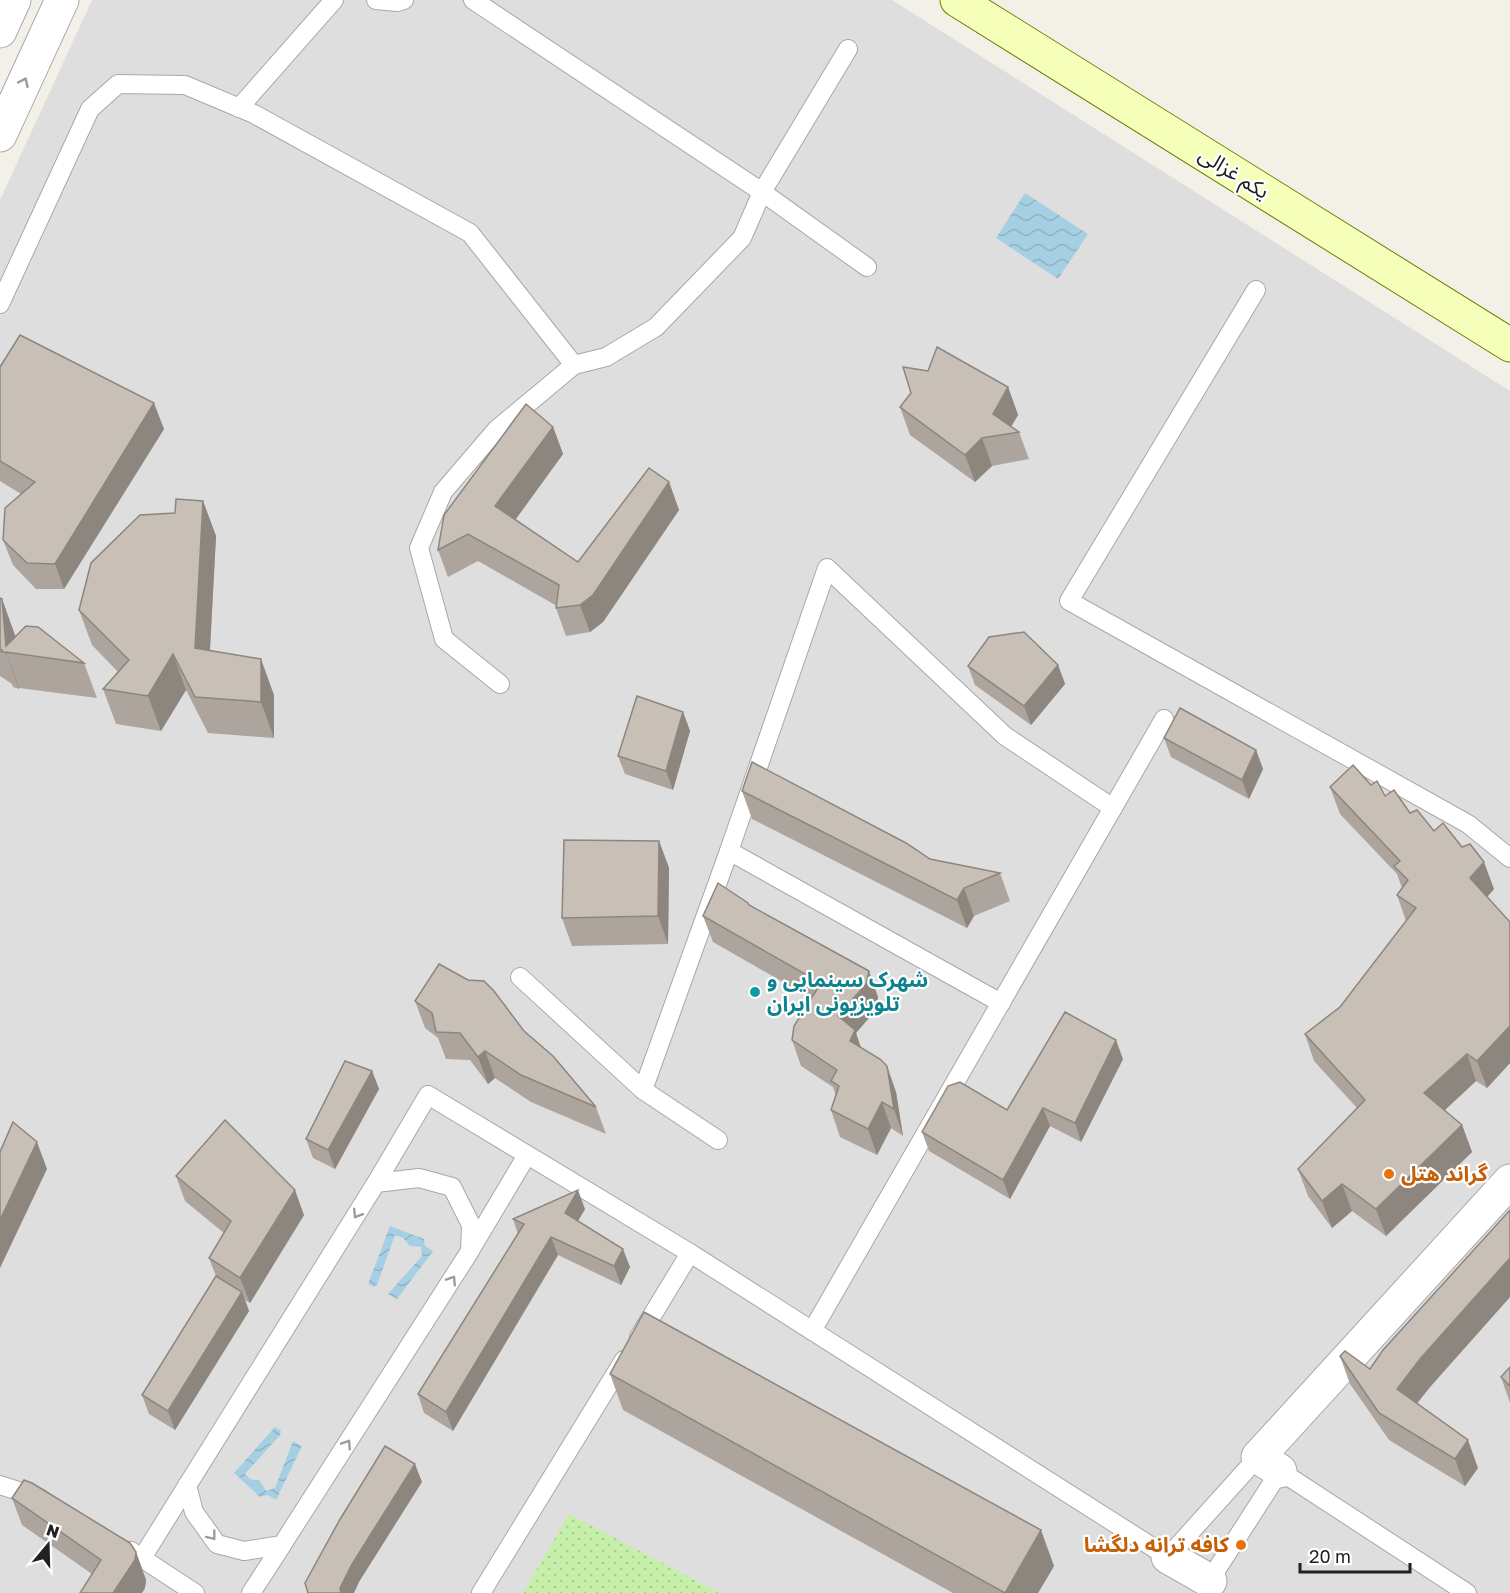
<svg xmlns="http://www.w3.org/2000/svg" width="1510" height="1593" font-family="'Golos Text','Noto Sans Arabic',sans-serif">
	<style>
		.residential { fill: #dfdede }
		.grass { fill: url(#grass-dots) }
		.water { fill: url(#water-waves) }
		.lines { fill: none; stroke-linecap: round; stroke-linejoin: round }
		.lane-casing { stroke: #a8a8a8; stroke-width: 20 }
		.street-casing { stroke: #a8a8a8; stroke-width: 35 }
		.secondary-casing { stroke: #688100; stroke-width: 35 }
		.lane { stroke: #fff; stroke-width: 18 }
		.street { stroke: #fff; stroke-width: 33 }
		.secondary { stroke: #f5ffb9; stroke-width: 33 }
		.wall { fill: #aca49d }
		.shaded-wall { fill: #8c867f }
		.building { fill: #c8bfb6; stroke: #8c867f; stroke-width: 1.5 }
		.oneway { stroke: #9b9b9b }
		.culture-dot { fill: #0f9aa8; stroke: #fff; stroke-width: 2 }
		.food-dot { fill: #e8710a; stroke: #fff; stroke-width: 2 }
		.labels { text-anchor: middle; stroke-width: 4.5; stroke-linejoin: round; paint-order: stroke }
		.street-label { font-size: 21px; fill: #212121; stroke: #fff }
		.culture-label { font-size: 21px; font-weight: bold; fill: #0d838f; stroke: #fff; text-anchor: start }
		.food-label { font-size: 21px; font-weight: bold; fill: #c56008; stroke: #fff; text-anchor: start }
	</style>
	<defs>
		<pattern id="grass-dots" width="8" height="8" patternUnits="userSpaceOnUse" patternTransform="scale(1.5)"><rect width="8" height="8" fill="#c6efaa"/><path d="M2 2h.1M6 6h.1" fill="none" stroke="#aacd92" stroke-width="1.8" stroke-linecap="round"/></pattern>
		<pattern id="water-waves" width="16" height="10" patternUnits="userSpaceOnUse" patternTransform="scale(1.5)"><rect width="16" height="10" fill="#a5d0e3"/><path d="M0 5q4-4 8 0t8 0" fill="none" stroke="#8eb2c2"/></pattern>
	</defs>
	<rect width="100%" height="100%" fill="#f2f0e7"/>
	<polygon class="residential" points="92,0 892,0 1510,391 1510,1593 0,1593 0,200"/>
	<polygon class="grass" points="569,1514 720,1593 523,1593"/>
	<g class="water">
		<polygon points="1025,193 1088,234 1058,279 996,238"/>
		<polygon points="390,1226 424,1239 425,1246 433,1251 397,1299 388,1294 422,1256 421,1247 410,1246 403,1238 395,1235 377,1285 374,1287 368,1284"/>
		<polygon points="275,1427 281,1431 280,1435 245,1474 250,1479 260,1481 266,1491 275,1488 293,1441 302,1446 276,1500 268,1495 260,1497 234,1473"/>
	</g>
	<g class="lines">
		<g class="lane-casing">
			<g id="lane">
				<polyline points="376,0 397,2 404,0"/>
				<polyline points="473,0 762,192 867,267"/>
				<polyline points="239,108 334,0"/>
				<polyline points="1256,290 1069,601 1468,824 1510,858"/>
				<polyline points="0,304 90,109 118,84 185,85 254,114 470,233 574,365 496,430 443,492 419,548 444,639 500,684"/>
				<polyline points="574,365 606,357 656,327 742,238 762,192 848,49"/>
				<polyline points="729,851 827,568 1005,736 1113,808"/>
				<polyline points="520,977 643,1090 729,851 1001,1003"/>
				<polyline points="643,1090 718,1140"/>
				<polyline points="376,1183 428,1095 690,1253"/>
				<polyline points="471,1249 527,1155"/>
				<polyline points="812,1331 1164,719"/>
				<polyline points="639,1337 690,1253 1168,1557 1258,1457"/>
				<polyline points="0,1485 40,1498"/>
				<polyline points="131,1551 195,1593"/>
				<polyline points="142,1558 376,1183 419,1178 452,1187 471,1225 470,1251 282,1545 244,1551 217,1544 194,1512 187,1485"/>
				<polyline points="1206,1586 1280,1471 1467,1593"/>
				<polyline points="251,1593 282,1545"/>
				<polyline points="481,1593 624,1360"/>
			</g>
		</g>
		<g class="street-casing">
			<g id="street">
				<polyline points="0,31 14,0"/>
				<polyline points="0,135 62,0"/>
				<polyline points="1280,1471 1258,1457 1510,1181"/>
				<polyline points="1168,1557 1210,1581"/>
			</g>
		</g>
		<g class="secondary-casing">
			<polyline id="secondary" points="957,0 1510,345"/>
		</g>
		<use href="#lane" class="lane"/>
		<use href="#street" class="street"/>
		<use href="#secondary" class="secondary"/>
	</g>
	<g class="wall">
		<polygon points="0,367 164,429 64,589 36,589 13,565 3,540 21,494 0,481"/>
		<polygon points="1008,387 1018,415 1011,426 1019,432 1029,459 992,466 975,482 910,435 900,407 911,393"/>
		<polygon points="553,427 563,454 515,520 578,562 669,482 679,510 603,622 590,632 566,636 556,608 557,606 478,561 448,577 438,550"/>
		<polygon points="203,501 216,536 210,651 274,695 274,738 208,733 186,690 161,731 116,724 103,689 118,672 92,645 79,610 175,513"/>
		<polygon points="0,598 2,599 15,637 84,663 97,698 19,688 19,689 13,687 12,684 0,676"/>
		<polygon points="1058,665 1065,684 1031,725 975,685 968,666"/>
		<polygon points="683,712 690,731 673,790 625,774 618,756"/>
		<polygon points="1164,738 1256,750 1263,769 1249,799 1171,757"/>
		<polygon points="1371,785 1434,831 1494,889 1487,897 1510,922 1510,1063 1487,1088 1476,1081 1445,1110 1462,1125 1472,1152 1386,1236 1352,1211 1332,1228 1308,1196 1298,1169 1357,1108 1314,1061 1305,1034 1340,1007 1406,921 1397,895 1402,888 1397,874 1340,814 1330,787"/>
		<polygon points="742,791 930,859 1000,873 1010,901 974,916 967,928 752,819"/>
		<polygon points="659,841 669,868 668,944 572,946 562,918"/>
		<polygon points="749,905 878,997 875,1011 856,1033 861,1048 896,1092 903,1136 891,1128 877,1155 840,1137 831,1110 836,1096 833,1087 801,1066 792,1040 811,998 713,942 703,916"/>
		<polygon points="415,1001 596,1107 606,1134 531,1102 495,1078 488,1084 470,1060 446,1059 438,1038 425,1028"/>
		<polygon points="1123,1059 1081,1142 1050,1126 1010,1199 929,1151 922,1132 1007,1110"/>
		<polygon points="372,1071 379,1089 335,1169 313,1158 306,1139"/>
		<polygon points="176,1176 304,1215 250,1303 245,1300 249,1311 175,1430 149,1414 142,1395 216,1276 209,1258 224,1233 185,1201"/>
		<polygon points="585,1209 578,1221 630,1267 621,1285 558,1255 453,1431 424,1413 418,1394 518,1234 513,1219"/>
		<polygon points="1510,1210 1510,1297 1430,1387 1417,1403 1478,1468 1465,1486 1389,1440 1350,1384 1340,1356 1370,1369"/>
		<polygon points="1510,1367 1510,1403 1501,1377"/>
		<polygon points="610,1374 1054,1566 1038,1593 953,1593 623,1410"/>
		<polygon points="12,1498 136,1552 146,1580 145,1588 92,1574 22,1525"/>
	</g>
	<g class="shaded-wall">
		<polygon points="1008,387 1018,415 1007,434 993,414"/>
		<polygon points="154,403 164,429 64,589 55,564"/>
		<polygon points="553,427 563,454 505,534 495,506"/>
		<polygon points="982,438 992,466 975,482 965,455"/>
		<polygon points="669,482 679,510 603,622 590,632 580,605"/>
		<polygon points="203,501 216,536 208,684 195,648"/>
		<polygon points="2,599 15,635 16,654 6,646"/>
		<polygon points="6,652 19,688 19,689 6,653"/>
		<polygon points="173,654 186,690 161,731 148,696"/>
		<polygon points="261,659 274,695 274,738 261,702"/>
		<polygon points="1058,665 1065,684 1031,725 1024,706"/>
		<polygon points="683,712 690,731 673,790 666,771"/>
		<polygon points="1256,750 1263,769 1249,799 1242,780"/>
		<polygon points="659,841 669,868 668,944 658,916"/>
		<polygon points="1484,862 1494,889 1480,905 1470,878"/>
		<polygon points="964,888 974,916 967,928 957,900"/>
		<polygon points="869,971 878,997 875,1011 856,1033 864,1057 859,1067 838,1016"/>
		<polygon points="1510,1026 1510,1063 1487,1088 1477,1061"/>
		<polygon points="1116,1040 1123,1059 1081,1142 1075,1123"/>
		<polygon points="485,1051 495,1078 488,1084 478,1057"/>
		<polygon points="1467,1054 1476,1081 1434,1120 1424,1093"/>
		<polygon points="887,1066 896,1092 903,1136 894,1109"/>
		<polygon points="372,1071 379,1089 335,1169 328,1150"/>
		<polygon points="882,1102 891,1128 877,1155 868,1129"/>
		<polygon points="1043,1108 1050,1126 1010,1199 1003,1180"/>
		<polygon points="1462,1125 1472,1152 1386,1236 1376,1209"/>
		<polygon points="37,1142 47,1169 0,1268 0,1220"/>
		<polygon points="1342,1184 1352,1211 1332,1228 1322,1201"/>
		<polygon points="295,1190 304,1215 250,1303 240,1278"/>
		<polygon points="578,1190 585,1209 572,1231 565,1213"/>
		<polygon points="551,1237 558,1255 453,1431 446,1412"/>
		<polygon points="623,1249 630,1267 621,1285 614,1266"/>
		<polygon points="1510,1258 1510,1297 1430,1387 1407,1416 1397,1389 1420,1359"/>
		<polygon points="242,1292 249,1311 175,1430 168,1411"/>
		<polygon points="1468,1440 1478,1468 1465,1486 1455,1459"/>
		<polygon points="415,1464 422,1482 359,1582 354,1593 341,1593 340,1588 352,1564"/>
		<polygon points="1041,1530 1054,1566 1038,1593 1005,1593"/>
		<polygon points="136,1552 146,1580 145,1588 142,1593 113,1593"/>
	</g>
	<g class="building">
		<polygon points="20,335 154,403 55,564 27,563 3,540 5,508 35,482 0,461 0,367"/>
		<polygon points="937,347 1008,387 993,414 1019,432 982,438 965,455 900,407 911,393 903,367 928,371"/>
		<polygon points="526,404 553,427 495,506 578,562 649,468 669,482 593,595 580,605 556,608 559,585 468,534 438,550 444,515"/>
		<polygon points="176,499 203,501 195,648 261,659 261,702 195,697 173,654 148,696 103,689 129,660 79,610 91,563 140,515 175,513"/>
		<polygon points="0,598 2,599 6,646 26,626 38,627 84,663 6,652 6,653 1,651 2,650 0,649"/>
		<polygon points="1024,632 1058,665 1024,706 968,666 989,637"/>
		<polygon points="637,696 683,712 666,771 618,756"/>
		<polygon points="1180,708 1256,750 1242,780 1164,738"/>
		<polygon points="752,762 906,843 930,859 1000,873 964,888 957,900 742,791"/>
		<polygon points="1353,765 1371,785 1377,781 1385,796 1394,790 1410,813 1417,810 1434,831 1443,823 1462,847 1470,844 1484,862 1470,878 1510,922 1510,1026 1477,1061 1467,1054 1424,1093 1462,1125 1376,1209 1342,1184 1322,1201 1298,1169 1365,1100 1305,1034 1340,1007 1416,908 1397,895 1408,880 1394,866 1400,861 1330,787"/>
		<polygon points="564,840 659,841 658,916 562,918"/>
		<polygon points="718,883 748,903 749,905 869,971 866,984 838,1016 855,1030 850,1041 880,1059 887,1066 894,1109 882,1102 868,1129 831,1110 839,1086 831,1081 837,1070 792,1040 794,1026 821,983 703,916"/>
		<polygon points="439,964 468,980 484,981 494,991 524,1031 553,1056 596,1107 521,1075 485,1051 478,1057 460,1033 436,1032 432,1013 415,1001"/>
		<polygon points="1065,1012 1116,1040 1075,1123 1043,1108 1003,1180 922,1132 948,1086 960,1082 1007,1110"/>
		<polygon points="345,1061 372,1071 328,1150 306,1139"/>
		<polygon points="225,1120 295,1190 240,1278 209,1258 231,1221 176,1176"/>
		<polygon points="13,1122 37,1142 0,1220 0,1152"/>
		<polygon points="578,1190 565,1213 623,1249 614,1266 551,1237 446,1412 418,1394 524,1224 513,1219"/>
		<polygon points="1510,1210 1510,1258 1420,1359 1397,1389 1468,1440 1455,1459 1379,1413 1340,1356 1345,1351 1370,1369 1383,1350"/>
		<polygon points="216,1276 242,1292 168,1411 142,1395"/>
		<polygon points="644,1312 1041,1530 1005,1593 610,1374"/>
		<polygon points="1510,1367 1510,1386 1501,1377"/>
		<polygon points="385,1446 415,1464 352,1564 340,1588 341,1593 308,1593 305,1583 339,1521"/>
		<polygon points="24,1480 32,1483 130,1543 136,1552 135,1560 113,1593 80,1593 101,1560 12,1498"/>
	</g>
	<defs><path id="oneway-chevron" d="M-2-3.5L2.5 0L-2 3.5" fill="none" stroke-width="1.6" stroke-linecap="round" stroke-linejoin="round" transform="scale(1.5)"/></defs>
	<g class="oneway">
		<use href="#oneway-chevron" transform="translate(24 82) rotate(-65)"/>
		<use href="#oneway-chevron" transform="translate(357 1214) rotate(122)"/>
		<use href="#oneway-chevron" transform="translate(452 1280) rotate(-57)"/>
		<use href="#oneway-chevron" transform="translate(347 1444) rotate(-57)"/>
		<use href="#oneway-chevron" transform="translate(212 1536) rotate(52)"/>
	</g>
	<circle class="culture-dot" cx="755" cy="992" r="6"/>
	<g class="food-dot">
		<circle cx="1389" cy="1174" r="6"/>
		<circle cx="1241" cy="1545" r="6"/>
	</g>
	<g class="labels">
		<g class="street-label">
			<text transform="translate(1234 173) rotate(32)" y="7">یکم غزالی</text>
		</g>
		<g class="culture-label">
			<text x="767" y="987">شهرک سینمایی و<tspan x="767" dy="24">تلویزیونی ایران</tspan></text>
		</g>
		<g class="food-label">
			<text x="1401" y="1181">گراند هتل</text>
			<text x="1229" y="1552" text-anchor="end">کافه ترانه دلگشا</text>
		</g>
	</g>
	<g transform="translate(48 1545) rotate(19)" stroke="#ffffff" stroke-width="4.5" paint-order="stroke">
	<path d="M0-4.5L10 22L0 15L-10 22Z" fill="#212121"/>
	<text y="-9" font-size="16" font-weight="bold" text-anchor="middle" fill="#212121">N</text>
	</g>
	<path d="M1300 1563v9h110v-9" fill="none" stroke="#212121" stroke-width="3"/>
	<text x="1309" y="1563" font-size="18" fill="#212121" stroke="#ffffff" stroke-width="4.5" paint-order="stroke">20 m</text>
</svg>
